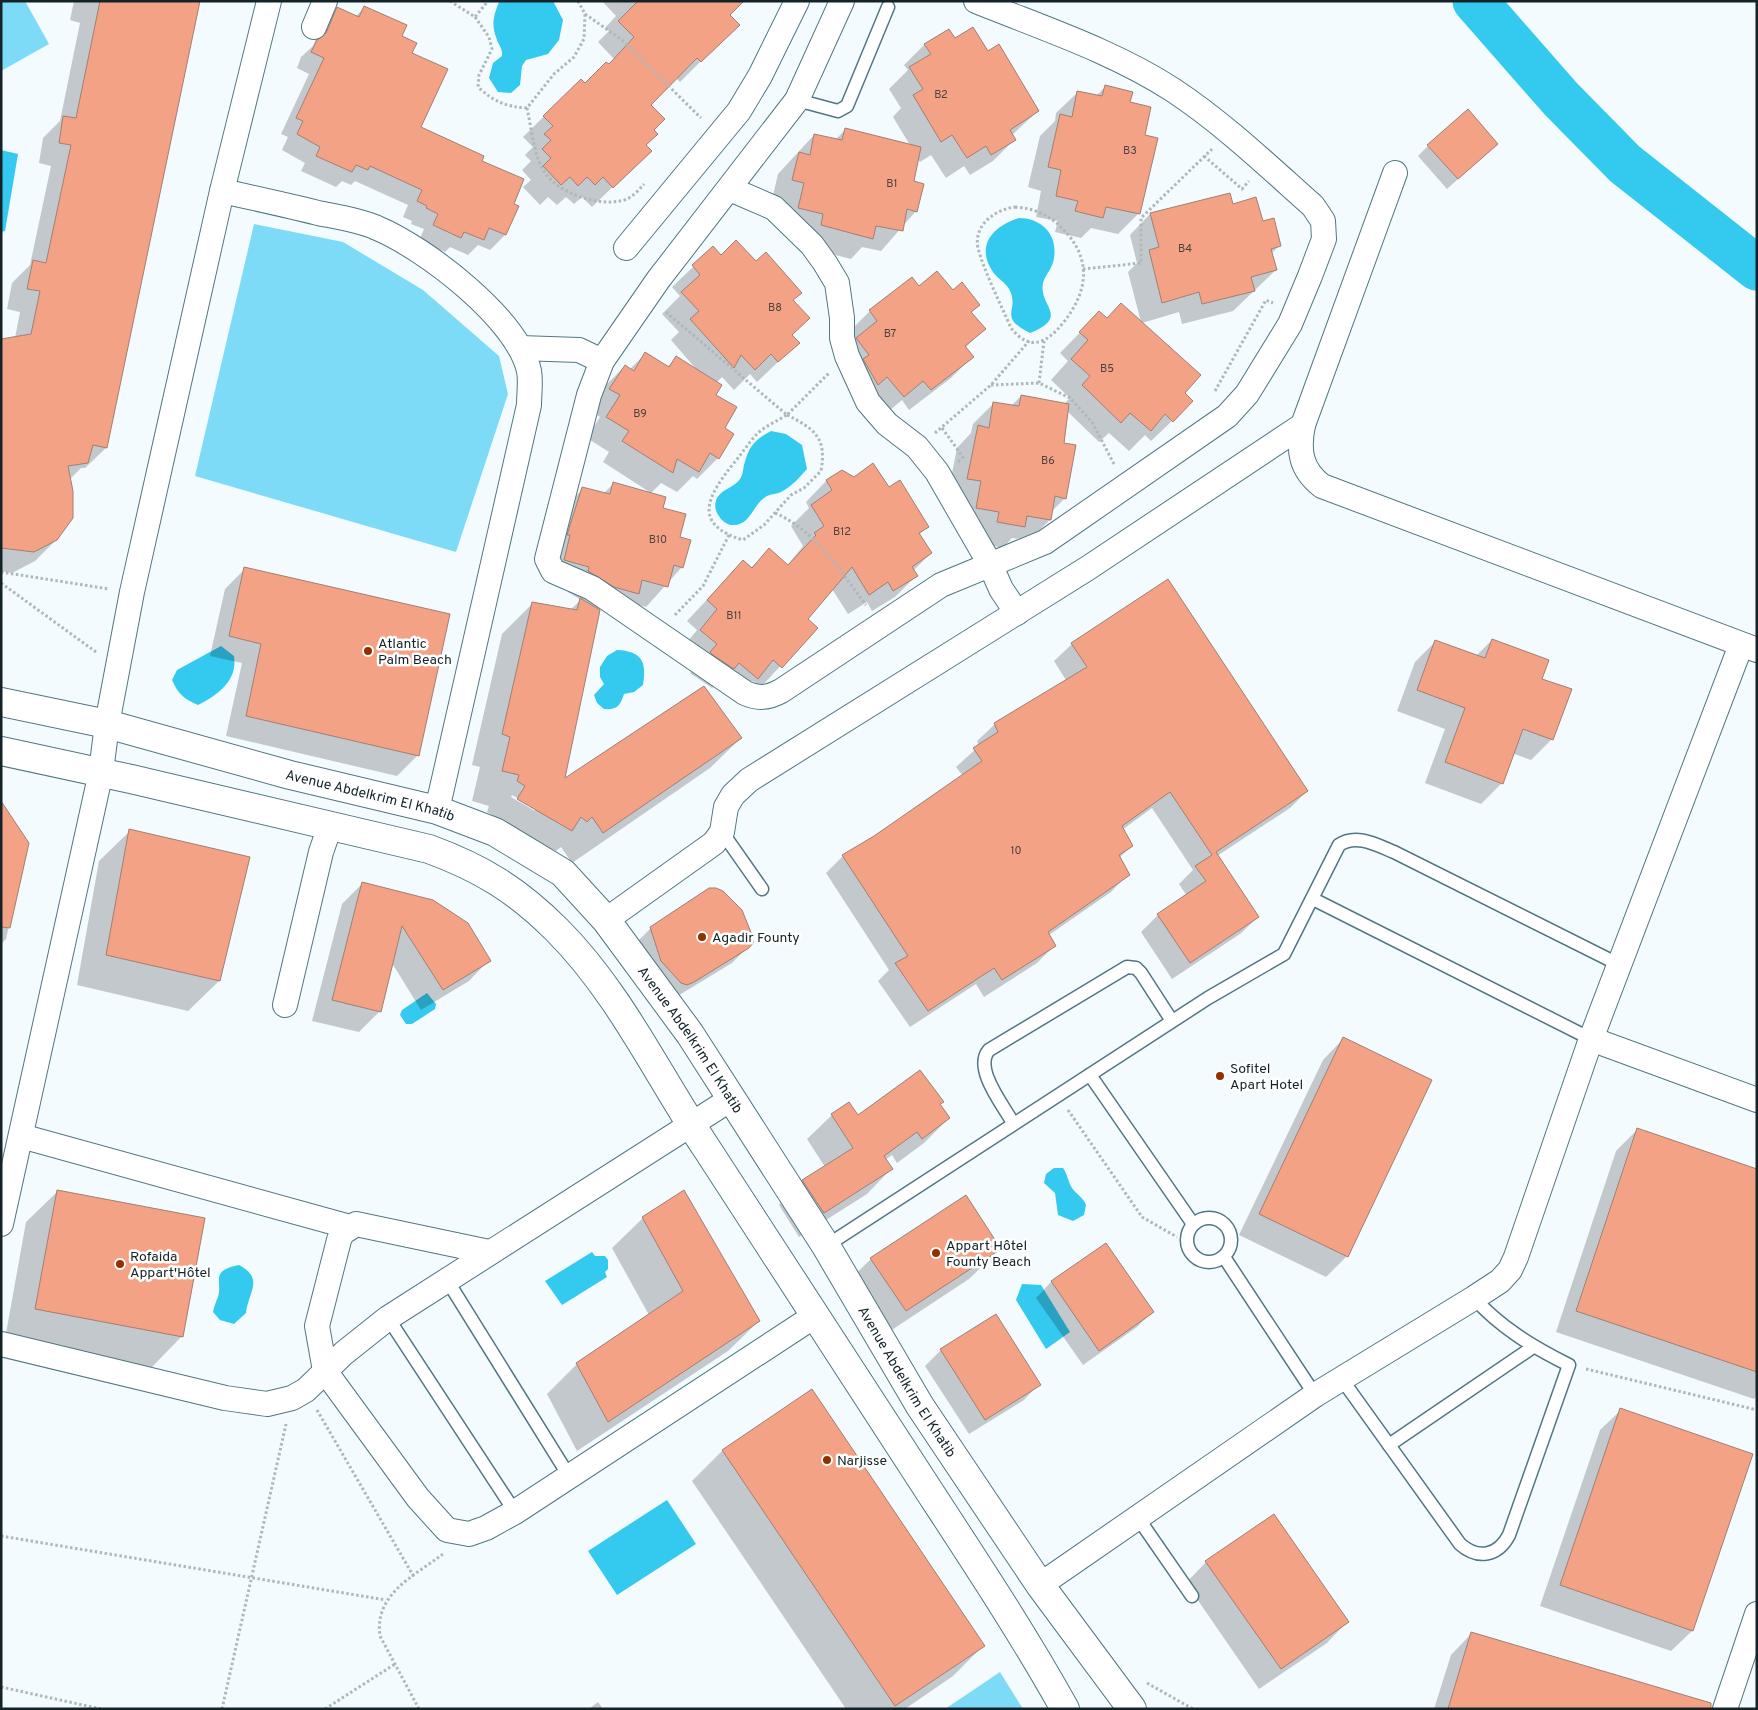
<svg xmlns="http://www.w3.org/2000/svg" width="1758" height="1710" font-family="Overpass,sans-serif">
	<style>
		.green { fill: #7edbf8 }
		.water { fill: #34caf0 }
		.shadow { fill: #0003; fill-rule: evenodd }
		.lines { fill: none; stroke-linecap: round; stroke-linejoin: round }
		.river { stroke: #34caf0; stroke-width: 45 }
		.building { fill: #f3a286; stroke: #a17f73 }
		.lane-casing { stroke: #517783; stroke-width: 15 }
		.street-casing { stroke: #517783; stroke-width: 26 }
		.secondary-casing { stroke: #517783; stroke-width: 30 }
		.path { stroke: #adb8bb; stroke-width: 3; stroke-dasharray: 2.5 2.5; stroke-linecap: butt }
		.lane { stroke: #fff; stroke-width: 12 }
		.street { stroke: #fff; stroke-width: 24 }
		.secondary { stroke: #fff; stroke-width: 28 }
		.poi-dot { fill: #942f00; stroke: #fff; stroke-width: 2 }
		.labels { text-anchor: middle; stroke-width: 5; stroke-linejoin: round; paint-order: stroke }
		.number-label { font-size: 11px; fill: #4b4340 }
		.poi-label { font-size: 14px; fill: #132328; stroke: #fff; text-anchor: start }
		.street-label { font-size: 14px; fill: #132328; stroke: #fff }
	</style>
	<rect width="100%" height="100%" fill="#f3fbfe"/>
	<g class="green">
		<polygon points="1,1 25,1 49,44 1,71"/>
		<polygon points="254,224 343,242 423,290 499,356 508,394 456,552 195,476"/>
		<polygon points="1000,1672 1023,1709 945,1709"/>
	</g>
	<g class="water">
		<path d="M553 1 563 20 559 40 548 54 526 60 522 66 520 85 511 93 498 92 489 78 493 63 502 56C503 48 498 45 496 37 491 23 494 15 499 2Z"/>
		<polygon points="1,150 18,154 5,231 1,232"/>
		<path d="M1019 218C1041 218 1058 234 1054 258 1053 268 1045 275 1043 283 1038 306 1071 316 1030 333 996 316 1021 310 1009 289 1006 283 997 278 993 272 975 246 993 226 1019 218Z"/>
		<path d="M771 431 786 434 802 445 807 469C799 478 792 486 781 492 777 494 771 494 767 496 752 504 751 527 731 525 726 524 721 520 719 516 715 511 714 504 717 498 723 488 734 488 740 479 743 475 743 469 744 465 749 446 754 440 771 431Z"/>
		<path d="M221 646 234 656C238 680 218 695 198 705 184 699 178 694 172 680L177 670Z"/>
		<path d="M617 650C642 651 647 662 643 685L634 692 624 694C620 706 617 710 604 709L597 703 594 695 604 684 600 677V667L607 656Z"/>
		<polygon points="427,993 436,1004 435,1009 412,1024 406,1024 400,1015 402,1010"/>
		<path d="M1054 1168H1063C1068 1175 1068 1182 1072 1188 1077 1195 1083 1197 1086 1205L1084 1215 1073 1221 1058 1215 1055 1193 1044 1183 1046 1174Z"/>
		<polygon points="592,1252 595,1256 605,1256 608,1260 608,1269 605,1272 607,1277 562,1305 545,1281"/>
		<path d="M239 1265C265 1279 248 1292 246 1313L234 1324 220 1320 213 1312C214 1306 216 1302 218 1297 223 1281 209 1271 239 1265Z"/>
		<polygon points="1022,1284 1041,1285 1070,1332 1046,1349 1016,1300"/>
		<polygon points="667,1500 696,1544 617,1595 588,1551"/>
	</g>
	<g class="shadow">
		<polygon points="74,1 199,1 106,448 85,468 81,468 70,479 56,540 35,561 12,573 1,571 1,340 15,338 20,312 7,309 12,283 30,265 51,166 39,163 43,138 60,121 80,23 70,20"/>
		<polygon points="602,1 731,1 729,15 717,45 680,82 676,78 649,105 652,130 629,171 592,207 582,197 574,204 566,197 557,205 548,197 540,205 523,187 531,180 522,170 531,161 525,155 533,147 523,137 581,80 585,84 614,59 598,42 609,31 605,28 616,16"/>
		<polygon points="365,7 400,36 411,54 420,128 480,161 512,204 518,207 505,235 490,250 478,245 468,255 450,247 445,252 419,241 424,229 411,224 412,221 403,217 408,205 355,181 351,185 342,181 336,187 301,171 305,163 282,150 288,137 281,134 309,74 297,68 301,57 313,46 322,24 337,9 355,17"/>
		<polygon points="954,40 988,53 1038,111 1011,136 1014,140 993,161 970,175 964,166 946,178 931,155 920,162 917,158 912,182 916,211 881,251 862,247 851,259 801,246 803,234 778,229 784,203 772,200 778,174 814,135 835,140 846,129 910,145 893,117 901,108 889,89 908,70 904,65 925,44"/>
		<polygon points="1106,86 1129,103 1139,213 1118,234 1091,228 1081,238 1055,232 1058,221 1036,217 1041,191 1028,187 1040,136 1055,121 1056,113 1077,93 1096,96"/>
		<polygon points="1428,146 1486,154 1447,189 1418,156"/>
		<polygon points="1232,206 1262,223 1279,246 1271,254 1276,270 1233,311 1182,324 1179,312 1142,323 1183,393 1172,421 1151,441 1145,435 1129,451 1109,433 1099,442 1067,411 1062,444 1065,498 1051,512 1050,520 1029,540 1012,538 1003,548 976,542 947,499 957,448 971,433 973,424 993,404 1011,406 1021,396 1064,404 1070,398 1051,380 1068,361 1060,353 1099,313 1106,319 1141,322 1128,272 1137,263 1130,235 1150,214"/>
		<polygon points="713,248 721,256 792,301 791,335 798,343 757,382 750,374 734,390 722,377 716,383 715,395 723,429 718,458 697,479 693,476 677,492 661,483 651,493 603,462 609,452 587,438 600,417 590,410 604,387 625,366 630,369 645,354 667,367 677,358 697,370 671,340 679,332 662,314 680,296 672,287"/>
		<polygon points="919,288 953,291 978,305 971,313 984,329 965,348 972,357 951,378 909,410 902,400 882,417 857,404 844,381 848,376 836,360 856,340 849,332 870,311"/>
		<polygon points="842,472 854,479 889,489 927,527 919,535 931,553 913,571 916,576 895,597 872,611 867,602 848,614 832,589 806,619 816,628 760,688 753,681 736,699 718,683 712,688 690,673 697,666 680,651 697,630 687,621 743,561 751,568 769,550 787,566 803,546 791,526 809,508 806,502 826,481"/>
		<path d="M614 483 661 509 679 538 682 567 646 607 628 602 617 614 594 607 563 781 741 738 710 768 572 863 561 847 556 851 552 849 541 860 488 830 496 817 487 812 489 806 472 801 480 767 472 765 502 634 533 603 570 610 581 600 568 592 569 588 544 581 562 510 583 489 603 494ZM512 795 535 808V811L511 797Z"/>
		<polygon points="245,569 449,615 417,756 397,776 226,736 242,663 210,656 225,589"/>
		<polygon points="1167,581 1307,791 1290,808 1217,856 1258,917 1240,934 1172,979 1141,932 1158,915 1187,896 1179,884 1193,870 1152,808 1122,830 1132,846 1119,858 1128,874 1111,892 1049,935 1055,945 1037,963 984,997 976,984 910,1027 878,981 889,970 826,873 843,856 875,837 963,776 956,767 979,746 977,741 995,724 1066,680 1054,661 1072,644"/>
		<polygon points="1492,640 1541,679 1552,739 1531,760 1512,753 1502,783 1481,804 1425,783 1445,729 1397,711 1415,662 1436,641 1476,656"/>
		<polygon points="1,808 27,844 6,939 1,944"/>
		<polygon points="130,831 219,981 188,1011 77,985 99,861"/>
		<polygon points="363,883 489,960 469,981 421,1010 392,963 380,1011 359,1032 312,1021 342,904"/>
		<polygon points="651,928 748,947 732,963 671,1000 635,944"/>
		<polygon points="1343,1039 1347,1256 1326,1277 1239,1235 1323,1060"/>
		<polygon points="939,1104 949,1118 924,1143 897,1163 892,1155 885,1160 891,1169 867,1194 799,1237 779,1205 803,1181 825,1167 807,1139 832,1115 858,1117"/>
		<polygon points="1637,1130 1757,1170 1757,1396 1754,1399 1556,1332 1616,1151"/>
		<polygon points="57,1192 182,1336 152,1367 5,1339 26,1222"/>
		<polygon points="643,1218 759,1321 728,1351 577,1451 547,1394 577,1364 649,1315 612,1248"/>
		<polygon points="1105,1244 1152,1312 1137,1327 1083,1365 1036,1298 1051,1282"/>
		<polygon points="1000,1249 969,1279 875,1341 840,1289 871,1259"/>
		<polygon points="941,1350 1039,1384 1024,1400 969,1434 925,1366"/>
		<polygon points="812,1391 983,1646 953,1676 905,1709 846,1709 692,1481 722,1451"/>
		<polygon points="1621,1410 1752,1455 1692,1631 1671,1651 1540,1606 1600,1430"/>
		<polygon points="1206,1562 1347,1622 1327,1643 1259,1689 1186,1583"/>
		<polygon points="1471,1634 1684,1709 1434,1709 1451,1655"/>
		<polygon points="598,1702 603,1709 589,1709"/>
	</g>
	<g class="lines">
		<polyline class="river" points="1475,1 1561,99 1625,164 1757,268"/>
	</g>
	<g class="building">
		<polygon points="100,1 200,1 107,448 93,445 88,463 68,466 73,491 73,518 57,540 34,552 1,548 1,339 31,334 40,291 27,289 33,260 46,263 71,145 59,143 63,116 76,118"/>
		<polygon points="638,1 744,1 730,15 740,25 701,62 697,58 651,105 665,119 654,130 658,134 646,145 652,151 613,188 603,177 595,185 587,177 578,186 570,177 561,185 543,166 551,158 542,149 551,140 544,134 553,126 543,116 581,79 585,83 606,62 609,64 634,37 618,21"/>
		<polygon points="364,6 407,25 402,36 417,43 412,53 448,69 421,127 484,156 482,161 524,179 514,204 519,206 506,235 489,228 484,240 464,232 461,238 433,225 438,214 426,208 427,206 417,201 422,190 370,166 368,170 356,165 352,172 316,156 320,147 297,134 303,121 296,118 324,58 311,52 317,40 326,33 337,7 359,17"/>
		<polygon points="973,27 988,51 999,44 1039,111 1010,130 1016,140 991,155 986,146 967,158 952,135 941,142 913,95 923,89 909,67 931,54 924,44 949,29 955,38"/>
		<polygon points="1105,85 1133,92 1130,102 1151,107 1145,135 1158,138 1140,214 1106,207 1103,218 1075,211 1078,201 1056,196 1061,170 1048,167 1060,114 1072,117 1077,91 1102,96"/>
		<polygon points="1468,109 1498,144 1458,179 1427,145"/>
		<polygon points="845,128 921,147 914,181 924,184 917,212 907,209 903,231 876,226 873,239 821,225 823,214 798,208 804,183 792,180 799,152 810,155 814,134 842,140"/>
		<polygon points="1230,193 1233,204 1256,197 1263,221 1274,218 1281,246 1271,249 1277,270 1251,277 1255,291 1202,304 1199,292 1162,303 1149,250 1159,247 1150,213"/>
		<polygon points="736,240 756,261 766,252 802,293 793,300 810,318 792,335 800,343 778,362 771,354 755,370 741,355 734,368 690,319 699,311 681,292 700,275 692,265 713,246 721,255"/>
		<polygon points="937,271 953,290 962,282 980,305 971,312 986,329 965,346 974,357 931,390 923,381 904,397 887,377 878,385 863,359 869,355 856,338 877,321 869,310 912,277 919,286"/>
		<polygon points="1121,303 1201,375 1185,393 1193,401 1173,422 1165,414 1151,431 1130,413 1121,423 1082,385 1090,376 1071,359 1088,340 1079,332 1099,311 1107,318"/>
		<polygon points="645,352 669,367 676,356 722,385 716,395 737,407 725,428 734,434 719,459 710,453 699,472 677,459 673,473 622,441 629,431 606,417 620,395 609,389 625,365 634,371"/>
		<polygon points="1021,395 1069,404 1064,443 1076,445 1066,499 1055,496 1051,520 1027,516 1025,527 997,522 999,512 976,508 981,481 967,479 978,425 989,428 993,402 1019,406"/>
		<polygon points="873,463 889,487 900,480 929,527 919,533 932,553 912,567 918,576 893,591 888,582 869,595 852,567 808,619 818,628 782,668 773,660 758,679 739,663 734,669 713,655 710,652 717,644 700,630 717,609 707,600 743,560 752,568 769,548 788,565 816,535 814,533 824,526 811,505 832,490 826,480 842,470 854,477"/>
		<polygon points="613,482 666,497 663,508 686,514 680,537 691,540 683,568 674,565 668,587 642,580 639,594 614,587 588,571 589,567 564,560 570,535 567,535 582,487 610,494"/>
		<polygon points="244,567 450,614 419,756 246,716 261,644 229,636"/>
		<polygon points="1168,579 1308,791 1216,852 1259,917 1190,963 1157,914 1206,881 1195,866 1212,855 1170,792 1122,826 1133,846 1119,855 1130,875 1048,932 1056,946 1002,980 994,968 928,1011 895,963 908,956 842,855 874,836 982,761 973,748 998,732 994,723 1087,667 1071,643"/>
		<polygon points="580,598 600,610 565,778 704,686 742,738 603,833 592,817 587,822 581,817 572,831 517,799 525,786 517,781 519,775 502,771 510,737 502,734 532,602 577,610"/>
		<polygon points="1492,639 1549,660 1542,679 1572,689 1553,740 1523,729 1503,784 1445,762 1465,708 1417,690 1435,640 1485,658"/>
		<polygon points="1,801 29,843 10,928 1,927"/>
		<polygon points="129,829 250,857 220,981 106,955"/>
		<polygon points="362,882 433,900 468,923 491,961 443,990 402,926 381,1012 332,1000"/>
		<polygon points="709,888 716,888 723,891 742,910 752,935 753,943 749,948 694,982 687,985 681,983 661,961 650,927"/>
		<polygon points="1343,1037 1432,1080 1348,1257 1259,1214"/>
		<polygon points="920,1070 944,1102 940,1104 950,1118 922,1139 917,1132 884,1156 893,1169 824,1213 802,1180 853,1148 831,1114 849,1102 858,1115"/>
		<polygon points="1637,1128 1757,1169 1757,1372 1576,1311"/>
		<polygon points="57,1190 205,1218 183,1337 35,1309"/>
		<polygon points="684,1190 760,1321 608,1422 576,1363 683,1291 642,1217"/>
		<polygon points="966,1195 1001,1249 906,1311 870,1258"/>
		<polygon points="1106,1243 1154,1312 1099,1351 1051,1281"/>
		<polygon points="996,1314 1041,1385 985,1420 940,1349"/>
		<polygon points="812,1389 985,1646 895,1706 722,1450"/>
		<polygon points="1620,1408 1753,1454 1693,1631 1560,1585"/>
		<polygon points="1274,1514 1349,1622 1281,1669 1205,1561"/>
		<polygon points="1471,1632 1711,1703 1711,1709 1448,1709"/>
	</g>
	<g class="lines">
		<g class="lane-casing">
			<g id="lane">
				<polyline points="797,100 838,111 847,106 888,7"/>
				<polyline points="722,832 762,889"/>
				<polyline points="1313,899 1591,1039"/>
				<polyline points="1090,1075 1193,1224"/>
				<path d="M1013 1123C1003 1105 973 1068 989 1050L1127 967 1136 968 1141 973 1172 1021"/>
				<circle cx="1209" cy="1240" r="22"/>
				<path d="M826 1246 1208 998 1284 954 1339 845C1356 833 1377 845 1394 852L1620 965"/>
				<polyline points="1224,1257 1315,1395"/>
				<polyline points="447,1280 569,1476"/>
				<polyline points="388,1318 515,1512"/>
				<path d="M1341 1378 1460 1544C1478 1560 1498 1556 1509 1535L1569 1365C1533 1347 1501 1328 1474 1298"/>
				<polyline points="1389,1445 1533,1347"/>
				<polyline points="1138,1518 1192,1596"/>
			</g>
		</g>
		<g class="street-casing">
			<g id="street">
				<path d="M842 1 797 100 658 280 602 361 589 395 547 559 553 571 592 588 745 693C758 699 768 698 781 691L941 585 1045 542 1227 416 1247 394 1290 324 1310 276 1324 239 1323 221 1313 206C1268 166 1223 123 1173 90 1113 51 1042 28 976 1"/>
				<polyline points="314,27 325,1"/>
				<path d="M1395 173 1303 425C1298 450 1300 469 1322 486L1757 650"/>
				<polyline points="730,189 774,208 812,245 825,263 837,283 842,318 842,338 847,356 868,402 887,424 917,447 937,472 990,564 1001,589 1017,613"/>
				<path d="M222 191C254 198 286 205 318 213 338 217 359 220 377 228 425 248 518 319 529 371 531 381 529 395 529 405L437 810"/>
				<polyline points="626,248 739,111 760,76 797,1"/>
				<polyline points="520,348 579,350 602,361"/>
				<polyline points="606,920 714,843 722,832 726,807 733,795 749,780 1088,568 1303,425"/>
				<polyline points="285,1005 321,852 330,826"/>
				<polyline points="1591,1039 1757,1100"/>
				<polyline points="21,1136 350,1227"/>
				<polyline points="1,1224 101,772 107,724 132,592 222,191 269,1"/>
				<polyline points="489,1252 356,1224 342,1233 339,1240 317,1326 325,1371 418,1498 447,1530 469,1534 486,1528 515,1512 816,1315"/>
				<polyline points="1,1344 225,1398 267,1404 292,1398 306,1390 344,1353 388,1318 731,1099"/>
				<polyline points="1040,1585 1315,1395 1474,1298 1500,1281 1510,1270 1516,1257 1591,1039 1741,645"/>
				<polyline points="1725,1709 1757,1614"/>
			</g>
		</g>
		<g class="secondary-casing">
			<g id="secondary">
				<path id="s1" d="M1 702 107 724 290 775 437 810 495 832 563 873 606 920 690 1034 826 1246 920 1406 1040 1585 1132 1709"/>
				<path d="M1 751 131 779 429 849C481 868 517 890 557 930 620 993 658 1076 707 1149 775 1252 842 1356 909 1460 962 1542 1017 1623 1065 1709"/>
			</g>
		</g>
		<g class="path">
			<polyline points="450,1 475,17 488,1"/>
			<path d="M578 1 585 14 584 39 574 57 554 74 527 108C531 126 533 147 540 164 551 191 593 206 620 201 630 200 638 191 644 184"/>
			<polyline points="585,14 622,40 701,118"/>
			<path d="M475 17 489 37 492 49 479 75 478 87C493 101 506 107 527 108"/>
			<polyline points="1204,156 1242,189 1249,181"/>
			<path d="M1015 207C1034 208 1049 215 1062 228 1093 259 1088 292 1063 323 1047 343 1030 352 1011 328 1001 305 984 271 978 248 973 225 996 209 1015 207Z"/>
			<polyline points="1083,269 1141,263 1141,218 1212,149"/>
			<polyline points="666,312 787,415 829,373"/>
			<polyline points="1039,383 1044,341"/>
			<polyline points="991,385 1039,383 1070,398 1092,422 1115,466"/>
			<polyline points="1215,391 1266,300 1273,303"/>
			<path d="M787 415C815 429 827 438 821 471L804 488 791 495 764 525 743 540C691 524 708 496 733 464 741 455 747 445 755 436 763 427 777 421 787 415Z"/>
			<polyline points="942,428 963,457 958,462"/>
			<polyline points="935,433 991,385 1029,341"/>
			<path d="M775 513C815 530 840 571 866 605"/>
			<polyline points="1,572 109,589"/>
			<polyline points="1,583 96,652"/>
			<polyline points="675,615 703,586 729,535"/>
			<polyline points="1068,1110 1142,1217 1177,1237"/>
			<polyline points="1586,1369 1757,1410"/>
			<polyline points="317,1410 414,1577"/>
			<polyline points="1,1536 386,1600"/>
			<polyline points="1147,1683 1193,1709"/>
			<polyline points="1,1687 101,1709"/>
			<polyline points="222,1709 286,1424"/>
			<polyline points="325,1709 395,1664"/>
			<path d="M419 1709 380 1636C374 1594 414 1576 443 1554"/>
		</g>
		<use href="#lane" class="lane"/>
		<use href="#street" class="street"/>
		<use href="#secondary" class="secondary"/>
	</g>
	<g class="poi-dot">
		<circle cx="368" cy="651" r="5"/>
		<circle cx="702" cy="937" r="5"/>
		<circle cx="1220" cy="1076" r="5"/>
		<circle cx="936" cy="1253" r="5"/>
		<circle cx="120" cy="1264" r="5"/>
		<circle cx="827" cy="1460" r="5"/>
	</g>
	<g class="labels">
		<g class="number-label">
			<text x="941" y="98">B2</text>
			<text x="1130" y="154">B3</text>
			<text x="892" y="187">B1</text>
			<text x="1185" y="252">B4</text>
			<text x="775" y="311">B8</text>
			<text x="890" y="337">B7</text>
			<text x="1107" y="372">B5</text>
			<text x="640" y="417">B9</text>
			<text x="1048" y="464">B6</text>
			<text x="842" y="535">B12</text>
			<text x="658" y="543">B10</text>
			<text x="734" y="619">B11</text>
			<text x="1016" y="854">10</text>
		</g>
		<g class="poi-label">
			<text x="378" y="648">Atlantic<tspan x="378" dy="16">Palm Beach</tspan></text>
			<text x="712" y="942">Agadir Founty</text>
			<text x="1230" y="1073">Sofitel<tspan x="1230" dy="16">Apart Hotel</tspan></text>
			<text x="946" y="1250">Appart Hôtel<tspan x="946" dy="16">Founty Beach</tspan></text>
			<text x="130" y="1261">Rofaida<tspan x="130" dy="16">Appart'Hôtel</tspan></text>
			<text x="837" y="1465">Narjisse</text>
		</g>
		<g class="street-label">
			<text dy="5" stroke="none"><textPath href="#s1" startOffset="381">Avenue Abdelkrim El Khatib</textPath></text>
			<text dy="5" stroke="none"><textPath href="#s1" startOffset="801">Avenue Abdelkrim El Khatib</textPath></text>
			<text dy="5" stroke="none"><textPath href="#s1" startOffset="1206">Avenue Abdelkrim El Khatib</textPath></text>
		</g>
	</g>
	<rect width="1758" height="1710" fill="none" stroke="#132328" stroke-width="5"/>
</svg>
